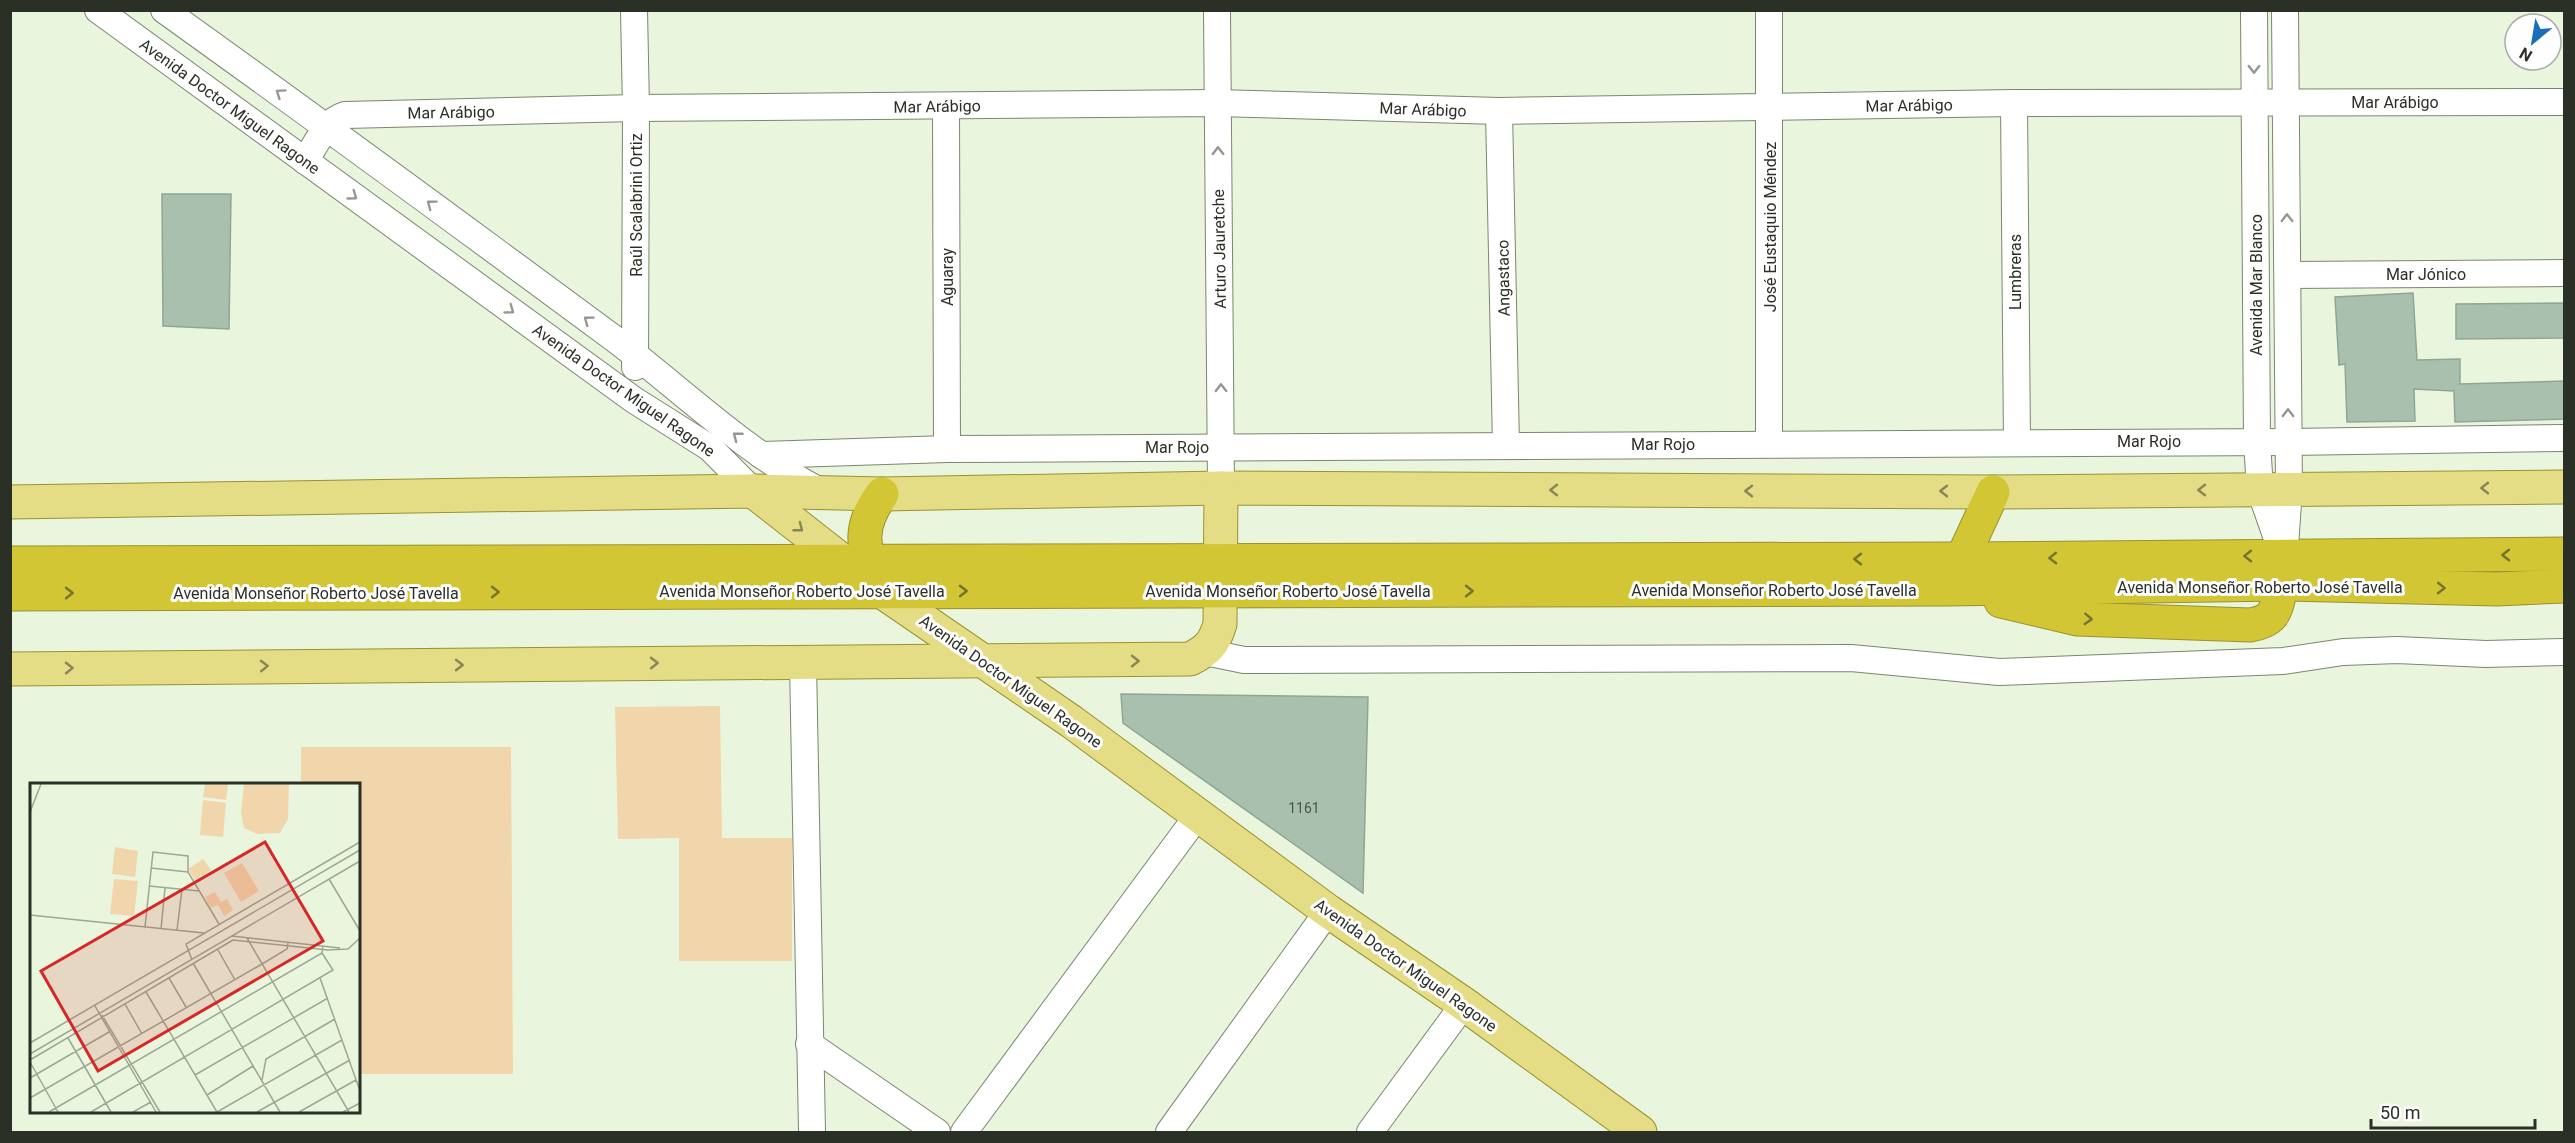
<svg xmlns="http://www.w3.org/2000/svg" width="2575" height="1143" font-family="Roboto,sans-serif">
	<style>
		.pitch { fill: #f0d6aa }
		.building { fill: #a9c0af; stroke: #8fa695; stroke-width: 1.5 }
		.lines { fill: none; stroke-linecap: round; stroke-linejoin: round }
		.minor-casing { stroke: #7b8670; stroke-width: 28 }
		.major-casing { stroke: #98922f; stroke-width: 35 }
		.highway-casing { stroke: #98922f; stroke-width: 35 }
		.minor { stroke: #fff; stroke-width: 26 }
		.major { stroke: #e4dd85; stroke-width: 33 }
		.highway { stroke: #d2c634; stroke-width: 33 }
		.oneway { stroke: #959892 }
		.oneway2 { stroke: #888656 }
		.oneway3 { stroke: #76742c }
		.labels { text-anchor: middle; stroke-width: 6; stroke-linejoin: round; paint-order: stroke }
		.number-label { font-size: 14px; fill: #4a5448 }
		.street-label { font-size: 16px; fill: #2b3026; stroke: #fefefe }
		.inset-road { fill: none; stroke: #9da794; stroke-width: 1.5 }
		.view { fill: #d62828; fill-opacity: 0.15; stroke: #d62828; stroke-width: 3 }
		.inset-edge { fill: none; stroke: #2b3026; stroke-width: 3 }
	</style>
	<rect width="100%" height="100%" fill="#e9f6dd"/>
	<g class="pitch">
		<polygon points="720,706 722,838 792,838 792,961 679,961 679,838 618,839 615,707"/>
		<polygon points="301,747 511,747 513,1074 359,1074 358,784 301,784"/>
	</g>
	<g class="building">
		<polygon points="162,194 231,194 229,329 163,326"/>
		<polygon points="2413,293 2417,360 2460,359 2460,384 2565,381 2565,419 2455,422 2454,391 2414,389 2415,421 2347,422 2345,364 2339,365 2335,297"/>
		<polygon points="2565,303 2565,338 2456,339 2456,304"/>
		<polygon points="1121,694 1368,697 1363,893 1123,723"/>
	</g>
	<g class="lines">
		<g class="minor-casing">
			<g id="minor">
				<polyline points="98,10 634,400 710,448 753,491"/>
				<path d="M164 10C316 119 466 229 616 340 683 391 745 452 820 491"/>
				<polyline points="634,10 636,108 635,367"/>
				<polyline points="1217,10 1221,488"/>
				<polyline points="2254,10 2257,441 2260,490 2280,547"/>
				<polyline points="2014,103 2017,442"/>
				<polyline points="946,106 947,449"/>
				<polyline points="1499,111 1506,445"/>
				<path d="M305 161C316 145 325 121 345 115L636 108 1217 103 1499 111 2014 103 2564 102"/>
				<polyline points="2288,275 2564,273"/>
				<polyline points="1769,443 1769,10"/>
				<polyline points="761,455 947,449 2288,442 2564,438"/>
				<polyline points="2283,575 2289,489 2285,10"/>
				<polyline points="1205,652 1244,660 1851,658 1999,672 2283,661 2343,652 2397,650 2486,654 2564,652"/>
				<polyline points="803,663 812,1132"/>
				<polyline points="809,1044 937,1132"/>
				<polyline points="964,1132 1198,815"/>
				<polyline points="1169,1132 1328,911"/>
				<polyline points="1370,1132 1464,1004"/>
			</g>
		</g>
		<g class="major-casing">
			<g id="major">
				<polyline points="753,491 881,591 1072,722 1328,911 1464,1004 1640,1132"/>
				<polyline points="10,502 753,491 882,494 1221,488 1993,492 2564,487"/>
				<path d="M10 669 1190 659C1208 650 1214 644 1220 624L1221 488"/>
			</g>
		</g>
		<g class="highway-casing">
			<g id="highway">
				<polyline points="1962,559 1993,492"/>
				<polyline points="10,563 1962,559 2564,554"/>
				<path d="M877 581C861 547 859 525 882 494"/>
				<polyline points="10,594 1949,589 2282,584 2497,589 2564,586"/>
				<path d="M2001 601 2077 619 2250 625C2278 620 2275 609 2282 584"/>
			</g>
		</g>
		<use href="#minor" class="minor"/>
		<use href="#major" class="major"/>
		<use href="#highway" class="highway"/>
	</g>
	<defs><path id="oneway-chevron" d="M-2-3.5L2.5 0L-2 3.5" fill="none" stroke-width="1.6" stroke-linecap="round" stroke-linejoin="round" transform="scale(1.5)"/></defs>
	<g class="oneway">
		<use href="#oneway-chevron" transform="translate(2254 69) rotate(90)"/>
		<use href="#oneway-chevron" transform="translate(280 93) rotate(-145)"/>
		<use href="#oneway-chevron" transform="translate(1218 151) rotate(-91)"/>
		<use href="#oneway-chevron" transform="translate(353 196) rotate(36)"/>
		<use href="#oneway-chevron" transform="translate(431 204) rotate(-143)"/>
		<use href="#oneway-chevron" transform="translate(2287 218) rotate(-91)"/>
		<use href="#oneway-chevron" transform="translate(510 310) rotate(36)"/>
		<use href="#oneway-chevron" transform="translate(588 320) rotate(-143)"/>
		<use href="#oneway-chevron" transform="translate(1221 388) rotate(-91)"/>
		<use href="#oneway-chevron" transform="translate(2288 413) rotate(-90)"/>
		<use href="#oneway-chevron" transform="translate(737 436) rotate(-142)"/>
	</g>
	<g class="oneway2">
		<use href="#oneway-chevron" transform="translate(2485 488) rotate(180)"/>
		<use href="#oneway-chevron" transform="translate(1554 490) rotate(-180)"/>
		<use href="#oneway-chevron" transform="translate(2202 490) rotate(180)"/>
		<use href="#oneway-chevron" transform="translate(1749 491) rotate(-180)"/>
		<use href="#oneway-chevron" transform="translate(1944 491) rotate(-180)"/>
		<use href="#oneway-chevron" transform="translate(799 528) rotate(38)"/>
		<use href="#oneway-chevron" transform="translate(1135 661)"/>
		<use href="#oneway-chevron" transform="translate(654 663)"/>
		<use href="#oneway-chevron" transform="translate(459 665)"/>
		<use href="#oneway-chevron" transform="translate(264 666) rotate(-1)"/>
		<use href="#oneway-chevron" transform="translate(69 668) rotate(-1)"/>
	</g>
	<g class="oneway3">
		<use href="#oneway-chevron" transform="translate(2506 555) rotate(180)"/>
		<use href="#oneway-chevron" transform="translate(2248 556) rotate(179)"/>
		<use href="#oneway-chevron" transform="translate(2053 558) rotate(179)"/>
		<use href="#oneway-chevron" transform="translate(1858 559) rotate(180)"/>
		<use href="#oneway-chevron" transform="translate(2441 588) rotate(1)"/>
		<use href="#oneway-chevron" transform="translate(963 591)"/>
		<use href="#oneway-chevron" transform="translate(1469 591)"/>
		<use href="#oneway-chevron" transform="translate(495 592)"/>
		<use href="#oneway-chevron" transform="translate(69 593)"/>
		<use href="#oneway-chevron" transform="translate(2088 619) rotate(3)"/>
	</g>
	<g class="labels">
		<g class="number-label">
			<text x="1304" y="813">1161</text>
		</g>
		<g class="street-label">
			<text x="2395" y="108">Mar Arábigo</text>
			<text transform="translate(1909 105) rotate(-1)" y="6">Mar Arábigo</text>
			<text transform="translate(230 106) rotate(36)" y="6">Avenida Doctor Miguel Ragone</text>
			<text transform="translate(937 106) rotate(-1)" y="6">Mar Arábigo</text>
			<text transform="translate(1423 109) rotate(2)" y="6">Mar Arábigo</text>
			<text transform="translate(451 112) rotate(-1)" y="6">Mar Arábigo</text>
			<text transform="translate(636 205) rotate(-90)" y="6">Raúl Scalabrini Ortiz</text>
			<text transform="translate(1770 227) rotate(-90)" y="6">José Eustaquio Méndez</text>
			<text transform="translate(1219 249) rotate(-91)" y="6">Arturo Jauretche</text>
			<text transform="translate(2015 272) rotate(-90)" y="6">Lumbreras</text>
			<text x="2426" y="280">Mar Jónico</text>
			<text transform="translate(947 277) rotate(-90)" y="6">Aguaray</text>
			<text transform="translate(1503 278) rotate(-91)" y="6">Angastaco</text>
			<text transform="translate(2256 285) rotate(-90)" y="6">Avenida Mar Blanco</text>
			<text transform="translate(624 390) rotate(35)" y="6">Avenida Doctor Miguel Ragone</text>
			<text x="2149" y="447">Mar Rojo</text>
			<text x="1663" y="450">Mar Rojo</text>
			<text x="1177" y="453">Mar Rojo</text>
			<text x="2260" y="593">Avenida Monseñor Roberto José Tavella</text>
			<text x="1774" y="596">Avenida Monseñor Roberto José Tavella</text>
			<text x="802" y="597">Avenida Monseñor Roberto José Tavella</text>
			<text x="1288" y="597">Avenida Monseñor Roberto José Tavella</text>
			<text x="316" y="599">Avenida Monseñor Roberto José Tavella</text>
			<text transform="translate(1011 681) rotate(35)" y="6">Avenida Doctor Miguel Ragone</text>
			<text transform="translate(1406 965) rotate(35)" y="6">Avenida Doctor Miguel Ragone</text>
		</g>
	</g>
	<g transform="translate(30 783)">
		<rect width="330" height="330" fill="#e9f6dd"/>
		<path d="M175 1H198L196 17 173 14ZM214 1H259L258 36 250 50 227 51 214 45 211 30ZM173 17 196 20 193 54 170 52ZM85 64 108 68 105 94 82 91ZM173 76 181 87 165 97 158 86ZM212 80 229 108 211 119 194 90ZM84 96 108 98 104 133 80 131ZM185 109 191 119 197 116 203 127 194 133 188 122 181 125 175 114Z" fill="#f0d6aa"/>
		<path class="inset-road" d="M0 29 11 1M121 85 158 89M299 96 330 148M119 103 169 108M0 132 174 150M115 144 123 69 158 73V89L189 141M131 146 135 105M147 147 152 106M202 153 310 165M217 155 319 329M203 157 298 167 318 166 330 155M188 167 205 197M162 177 156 161 330 59M163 180 250 329M139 195 156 224M290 195 330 308M116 209 187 329M95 221 112 251M65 223 126 329M72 232 130 329M38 255 81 329M0 260 330 67M0 271 330 78M0 277 203 157M0 279 28 329M165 292 298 215M0 295 79 249M232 297 236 276 305 236M177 312 223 283M0 315 232 181 257 166 258 160M19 329 292 170 293 163M61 329 303 187 292 170M103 329 121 319M187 329 312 257M227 329 320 277M269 329 326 297M313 329 330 320"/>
		<path class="view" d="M235 59 293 158 68 288 11 188Z"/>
		<rect width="330" height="330" class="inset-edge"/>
	</g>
	<rect width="2575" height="1143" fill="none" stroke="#2b3026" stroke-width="24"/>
	<g transform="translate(2533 42) rotate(210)"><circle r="28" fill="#fefefe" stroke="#aaaca8" stroke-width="1.5"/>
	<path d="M0-4.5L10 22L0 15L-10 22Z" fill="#196dbb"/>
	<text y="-9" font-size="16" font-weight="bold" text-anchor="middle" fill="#2b3026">N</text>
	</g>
	<path d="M2371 1119v9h164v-9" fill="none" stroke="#2b3026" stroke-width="3"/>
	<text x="2380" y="1119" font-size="18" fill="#2b3026" stroke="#fefefe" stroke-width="4.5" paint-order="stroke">50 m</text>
</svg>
